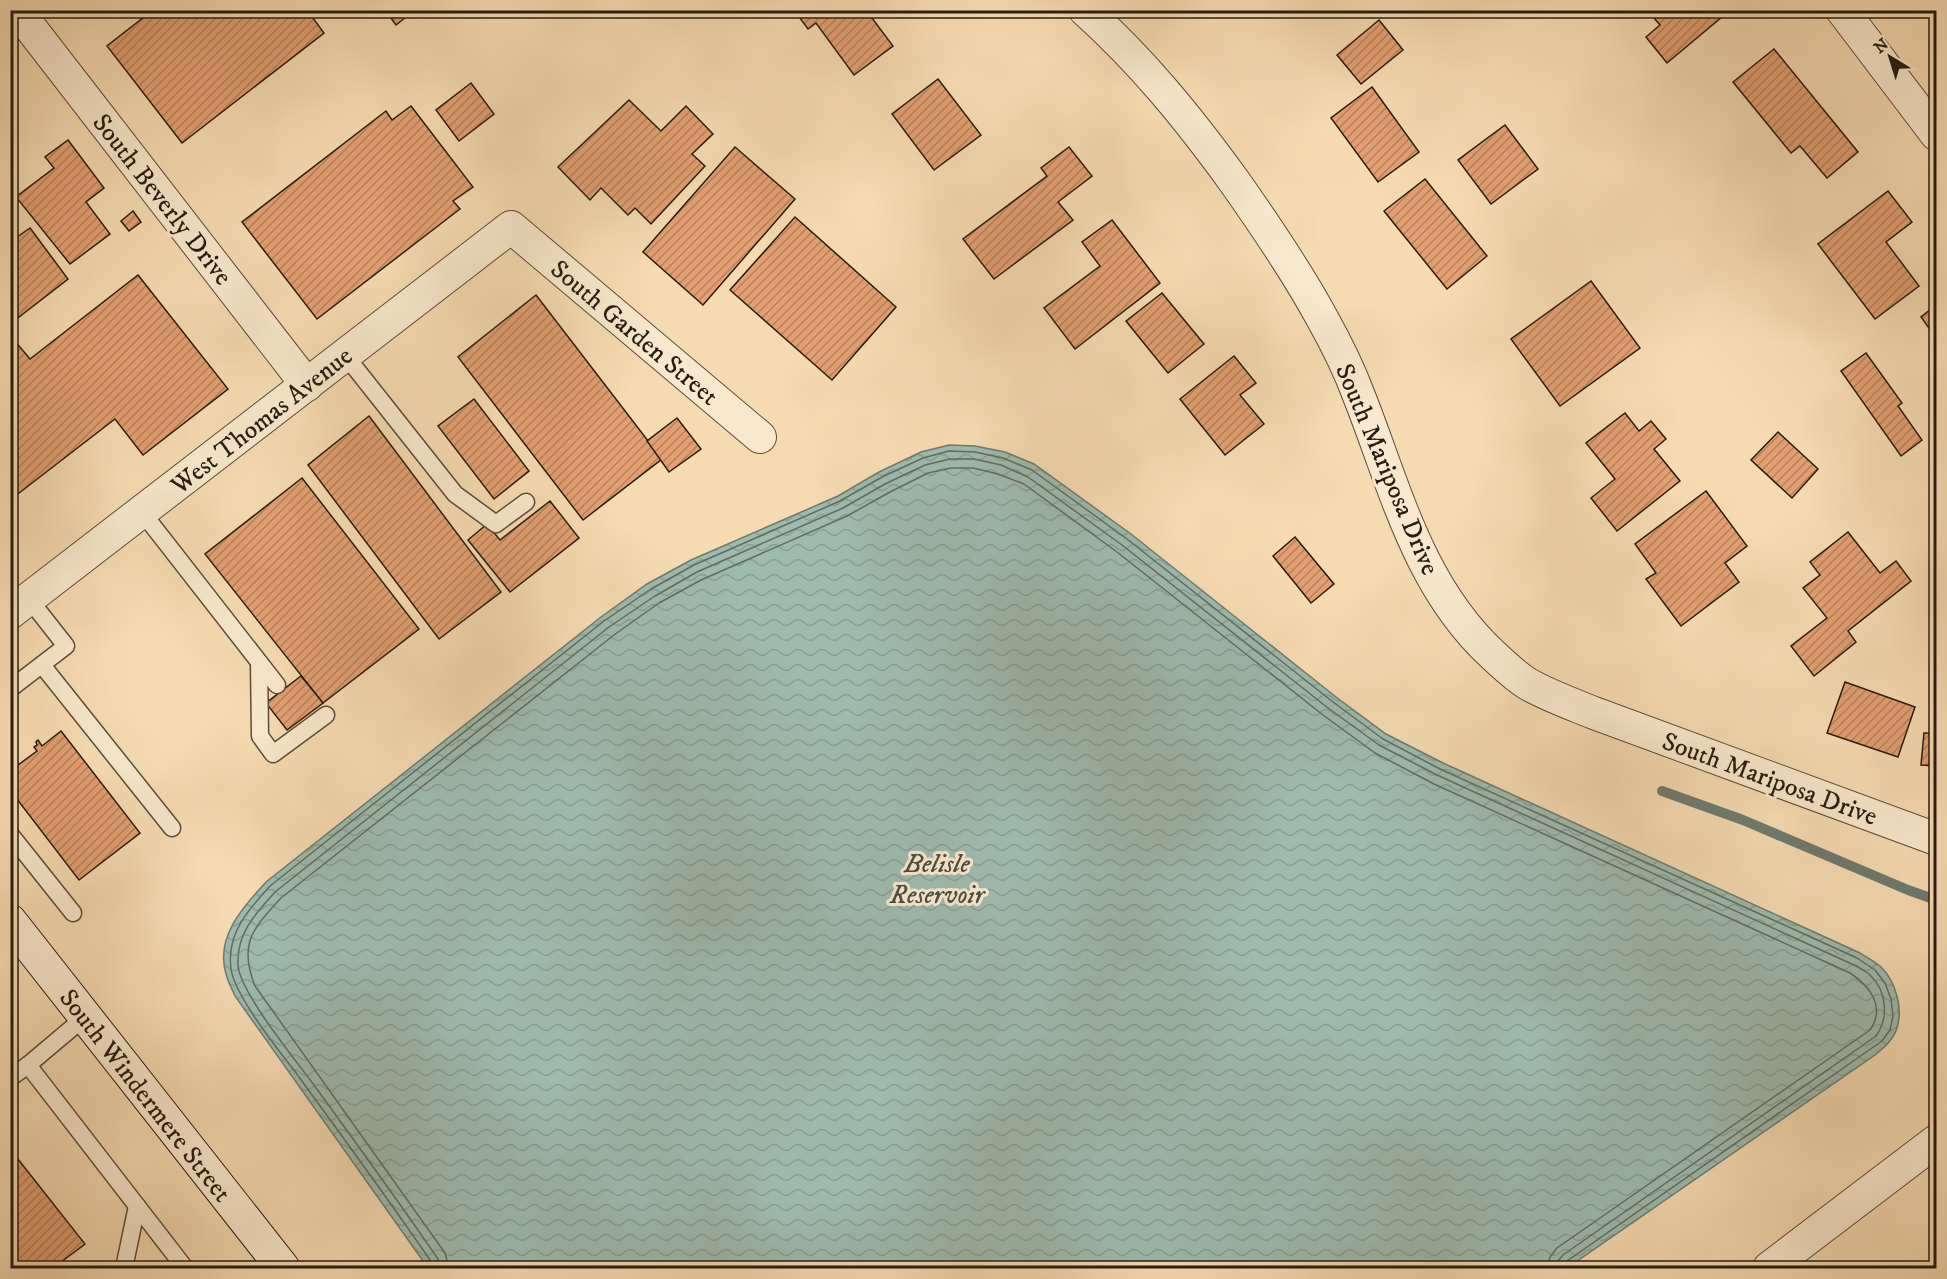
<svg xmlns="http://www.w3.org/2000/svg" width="1947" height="1279" font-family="'IM FELL DW Pica',serif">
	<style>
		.water { fill: url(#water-waves); stroke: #6e7b6f; stroke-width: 1.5 }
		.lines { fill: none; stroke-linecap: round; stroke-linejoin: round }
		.shore { stroke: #626c60; stroke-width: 1.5 }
		.stream { stroke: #6e7b6f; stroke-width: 10 }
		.building { fill: url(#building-hatch); stroke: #271c11; stroke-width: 1.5 }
		.lane-casing { stroke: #5b4c39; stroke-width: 19 }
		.street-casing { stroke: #5b4c39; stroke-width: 34 }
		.secondary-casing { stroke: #271c11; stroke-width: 35 }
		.lane { stroke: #f9e8cd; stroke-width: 16 }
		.street { stroke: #f9e8cd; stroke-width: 32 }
		.secondary { stroke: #f9e8cd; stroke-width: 33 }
		.labels { text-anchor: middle; stroke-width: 6; stroke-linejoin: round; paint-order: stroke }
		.street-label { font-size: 26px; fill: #271c11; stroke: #f9e8cd }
		.water-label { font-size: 27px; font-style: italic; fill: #4a4c40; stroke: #f9e8cd }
	</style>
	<defs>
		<pattern id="water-waves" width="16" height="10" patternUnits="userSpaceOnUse" patternTransform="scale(1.5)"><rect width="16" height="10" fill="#9dbbae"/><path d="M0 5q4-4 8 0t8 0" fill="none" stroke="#87a095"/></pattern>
		<pattern id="building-hatch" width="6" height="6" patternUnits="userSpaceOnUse" patternTransform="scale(1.5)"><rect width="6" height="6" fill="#e39f71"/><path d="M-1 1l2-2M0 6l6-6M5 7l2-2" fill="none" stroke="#b8815b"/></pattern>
	</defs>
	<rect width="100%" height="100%" fill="#f6dbb2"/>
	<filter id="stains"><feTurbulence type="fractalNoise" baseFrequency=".00333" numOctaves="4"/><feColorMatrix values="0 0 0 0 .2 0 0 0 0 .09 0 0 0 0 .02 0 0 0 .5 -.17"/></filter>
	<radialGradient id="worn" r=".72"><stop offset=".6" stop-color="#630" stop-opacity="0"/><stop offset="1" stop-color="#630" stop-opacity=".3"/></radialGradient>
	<path class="water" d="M949 445 975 446 1005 452 1034 464 1131 534 1336 697 1386 734 1443 763 1860 953C1866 957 1874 961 1880 966 1896 981 1904 1010 1896 1031 1892 1041 1883 1048 1875 1055L1567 1268H428L235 996C232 989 228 982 226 974 215 937 243 907 266 882L601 617 647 584 691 560 838 496 879 472 921 452Z"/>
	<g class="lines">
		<g class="shore">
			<path d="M433 1268 432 1263C389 1200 344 1139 299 1077 281 1053 235 997 231 969 226 934 248 910 270 886L604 621 651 589 694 565 840 501 882 477 923 458 949 451 975 452 1003 458 1032 470 1127 539 1333 702 1383 739 1440 769 1857 958 1875 970 1885 983 1891 999 1893 1016 1890 1030 1882 1041 1567 1261 1564 1268"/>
			<path d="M440 1268 438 1259C397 1199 354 1140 311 1081 293 1057 241 993 238 966 236 934 255 914 275 892L609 627 655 596 697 572 843 508 885 484 925 465 950 459H974L1001 465 1028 477 1122 545 1328 708 1379 745 1437 775 1854 965C1859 968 1866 971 1870 975 1887 991 1889 1018 1876 1036L1563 1255 1558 1261 1556 1268"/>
			<path d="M449 1268 445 1253 255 986C238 943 253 929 281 898L614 635 659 603 701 580 847 516 890 492 928 473 951 468H973L998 474 1024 484 1117 552 1323 715 1375 753 1434 784 1850 973C1870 986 1886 1007 1870 1030L1557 1248 1550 1257 1547 1268"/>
		</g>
		<polyline class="stream" points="1662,791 1743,820 1908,890 1936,900"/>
	</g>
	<g class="building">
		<polygon points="153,10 307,10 324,33 182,143 107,46"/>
		<polygon points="385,10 415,10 396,25"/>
		<polygon points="794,10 866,10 893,46 854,75 816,23 808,29"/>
		<polygon points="1647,10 1719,10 1723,16 1667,63 1646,37 1660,25"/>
		<polygon points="1379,20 1403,50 1361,84 1337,55"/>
		<polygon points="1774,49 1858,152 1827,178 1800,146 1791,153 1733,82"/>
		<polygon points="938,79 981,135 934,170 892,114"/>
		<polygon points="471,83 494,114 459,141 436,110"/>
		<polygon points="1372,87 1419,152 1378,182 1331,118"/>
		<polygon points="629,100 661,131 686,106 713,134 692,154 705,166 651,224 635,208 628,215 601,188 590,200 558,167"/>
		<polygon points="411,106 473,187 453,201 460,209 317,319 242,222 386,111 392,120"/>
		<polygon points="1505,125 1538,169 1491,204 1458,160"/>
		<polygon points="68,140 104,188 86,202 110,234 70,264 16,197 54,168 45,157"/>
		<polygon points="735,147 795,199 703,305 643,252"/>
		<polygon points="1069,147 1092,176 1058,202 1073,220 994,279 963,239 1047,176 1041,168"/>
		<polygon points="1425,179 1487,256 1447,289 1384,211"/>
		<polygon points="1888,191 1912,222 1886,242 1919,286 1875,319 1818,244"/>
		<polygon points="133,211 141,222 129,231 121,221"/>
		<polygon points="795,217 896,307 832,380 730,290"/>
		<polygon points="1112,220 1160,283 1075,349 1044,308 1100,266 1082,242"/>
		<polygon points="30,228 68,279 10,324 10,242"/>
		<polygon points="138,275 228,389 143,455 115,419 10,500 10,343 14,340 30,359"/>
		<polygon points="1591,281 1640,348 1560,406 1511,339"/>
		<polygon points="1162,293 1204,344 1168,373 1126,321"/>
		<polygon points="536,295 662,459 583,520 458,357"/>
		<polygon points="1936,305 1936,338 1921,317"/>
		<polygon points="1866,353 1902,403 1898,406 1922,440 1901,456 1841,371"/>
		<polygon points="1234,356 1256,383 1240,395 1264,424 1225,455 1180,399"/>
		<polygon points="474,399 529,471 494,499 438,426"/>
		<polygon points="1625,413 1639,431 1651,421 1666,439 1654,449 1680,481 1617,531 1591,498 1615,479 1586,443"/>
		<polygon points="369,416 501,592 439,639 308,465"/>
		<polygon points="677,418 701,449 669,472 647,441"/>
		<polygon points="1778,432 1818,469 1792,498 1751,460"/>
		<polygon points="302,478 419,629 323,703 205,554"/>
		<polygon points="1706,491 1747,546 1725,563 1739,582 1681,626 1646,579 1656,573 1635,544"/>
		<polygon points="550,501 579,538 510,592 468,540 487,524 500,540"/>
		<polygon points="1848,532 1880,573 1896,561 1911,581 1848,631 1856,642 1814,676 1791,646 1827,618 1803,588 1820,575 1810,562"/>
		<polygon points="1295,537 1334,584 1311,603 1273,556"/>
		<polygon points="301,676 323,703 287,730 266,703"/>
		<polygon points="1845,682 1915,707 1898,757 1827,733"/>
		<polygon points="61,731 140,833 79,880 10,790 10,771 37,751 34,747 37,745 36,742 38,740 42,746"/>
		<polygon points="1924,733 1936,733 1936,766 1921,765"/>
		<polygon points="10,1149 85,1244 53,1268 10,1268"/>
	</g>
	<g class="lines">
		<g class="lane-casing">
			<g id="lane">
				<polyline points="345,355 455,494 496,524 526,502"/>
				<polyline points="142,512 277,685"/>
				<polyline points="259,662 260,736 273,754 326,715"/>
				<polyline points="42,665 172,828"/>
				<polyline points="10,689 66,646 29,599"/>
				<polyline points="10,834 73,913"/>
				<polyline points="28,1065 85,1017"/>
				<polyline points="10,1078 28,1065 185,1268"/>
				<polyline points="124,1268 137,1206"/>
			</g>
		</g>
		<g class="street-casing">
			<g id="street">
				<path d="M1085 10C1142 61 1189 119 1234 181 1265 225 1296 270 1322 318 1336 343 1349 369 1359 396 1395 487 1418 586 1493 655 1504 665 1515 676 1528 684 1549 696 1572 704 1594 713L1936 839"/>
				<polyline points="1842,10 1936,134"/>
				<polyline points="19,13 307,385"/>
				<polyline points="10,613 511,227 760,437"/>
				<polyline points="1769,1268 1936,1141"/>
			</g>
		</g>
		<g class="secondary-casing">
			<g id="secondary">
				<polyline points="10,25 21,10"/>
				<polyline points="10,921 283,1268"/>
			</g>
		</g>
		<use href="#lane" class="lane"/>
		<use href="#street" class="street"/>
		<use href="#secondary" class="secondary"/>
	</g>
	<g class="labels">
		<g class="street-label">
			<text transform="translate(163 199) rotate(52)" y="9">South Beverly Drive</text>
			<text transform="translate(635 332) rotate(40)" y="9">South Garden Street</text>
			<text transform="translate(261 420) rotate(-38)" y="9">West Thomas Avenue</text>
			<text transform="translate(1388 469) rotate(67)" y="9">South Mariposa Drive</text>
			<text transform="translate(1770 778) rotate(20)" y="9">South Mariposa Drive</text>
			<text transform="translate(146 1095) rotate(52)" y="9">South Windermere Street</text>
		</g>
		<g class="water-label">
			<text x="937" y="872">Belisle<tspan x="937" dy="31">Reservoir</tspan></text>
		</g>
	</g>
	<rect width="1947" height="1279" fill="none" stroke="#f6dbb2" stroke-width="36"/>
	<rect x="12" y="12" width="1923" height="1255" fill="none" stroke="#271c11" stroke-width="3"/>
	<rect x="18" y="18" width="1911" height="1243" fill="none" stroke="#271c11" stroke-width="1.5"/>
	<g transform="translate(1890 57) rotate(322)" stroke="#f9e8cd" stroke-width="4.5" paint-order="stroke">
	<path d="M0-4.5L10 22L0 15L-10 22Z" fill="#271c11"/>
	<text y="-9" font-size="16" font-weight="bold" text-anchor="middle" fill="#271c11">N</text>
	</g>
	<rect width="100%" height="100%" filter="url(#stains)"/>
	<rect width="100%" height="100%" fill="url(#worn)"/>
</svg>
